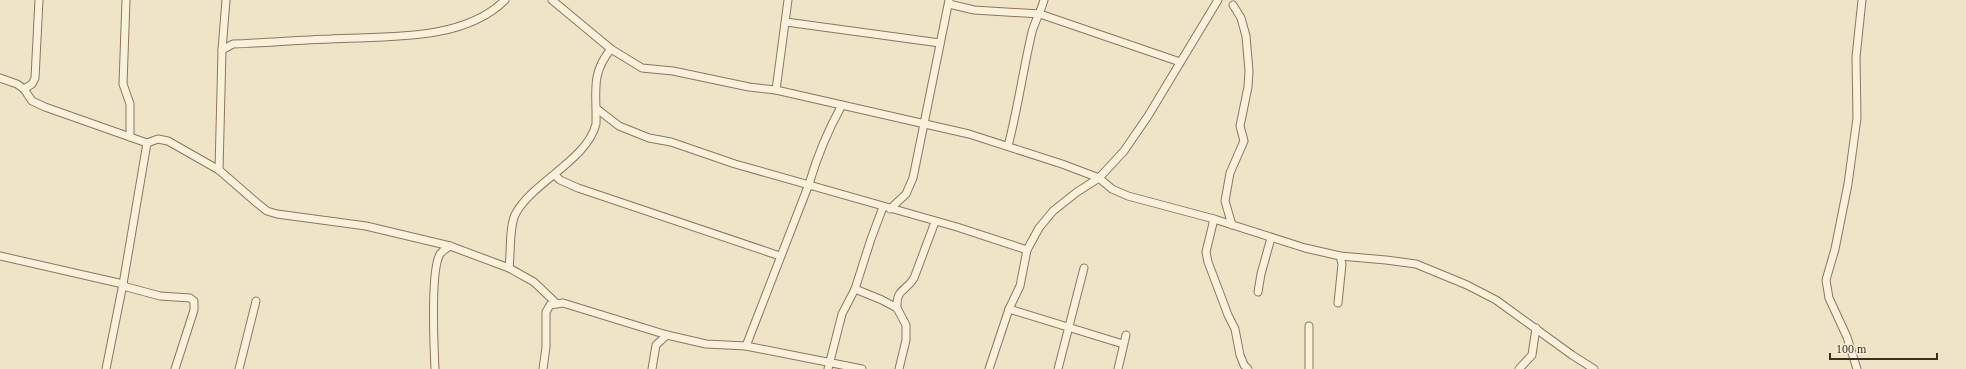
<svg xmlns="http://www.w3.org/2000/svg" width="1966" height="369" font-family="'Times New Roman',serif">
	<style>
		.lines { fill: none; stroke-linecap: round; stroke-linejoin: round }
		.minor-casing { stroke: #8d765c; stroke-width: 9 }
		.minor { stroke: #faf1dc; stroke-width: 7 }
	</style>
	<rect width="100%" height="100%" fill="#f0e4c8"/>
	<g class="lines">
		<g class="minor-casing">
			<g id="minor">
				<polyline points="126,0 123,84 130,104 130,137"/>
				<polyline points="552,0 611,49 642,68 673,71 749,87 776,90 969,134 1062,164 1099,178 1112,189 1128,196 1214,219 1305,248 1340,256 1386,260 1416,264 1467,285 1496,300 1572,355 1594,369"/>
				<polyline points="949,4 974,10 1040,14 1180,62"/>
				<polyline points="786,22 940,43"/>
				<polyline points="222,50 226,0"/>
				<polyline points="0,78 17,84 24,89 32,101 45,107 147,143 158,139 168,141 219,170 257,203 267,211 277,214 366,226 450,246 509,268 534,282 556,303"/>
				<polyline points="24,89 32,84 35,78 39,0"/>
				<polyline points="776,90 788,0"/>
				<polyline points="597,109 619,126 649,138 671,142 735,164 957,227 1027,250"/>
				<path d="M1008 146C1018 108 1023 70 1032 32 1035 21 1041 11 1044 0"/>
				<path d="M219 170 222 50 233 44C265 43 298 40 330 39 385 36 463 42 505 0"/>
				<polyline points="555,175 560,180 578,188 780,256"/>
				<polyline points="890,209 906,194 913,178 949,0"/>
				<polyline points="1214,219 1206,252 1208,262 1228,315 1235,329 1240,355 1244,365 1248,369"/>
				<polyline points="1232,225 1225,201 1230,173 1244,141 1240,126 1248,87 1249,71 1246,36 1241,18 1233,5"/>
				<polyline points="0,256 123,284"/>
				<path d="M509 268C511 253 509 224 516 213 534 181 587 160 596 124 597 93 590 74 611 49"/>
				<polyline points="123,286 160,296 190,298 194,301 194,310 175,369"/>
				<polyline points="855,289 882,300 897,308 906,325 906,340 899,369"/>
				<polyline points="1258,292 1261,274 1271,238"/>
				<polyline points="1338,303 1342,264 1340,256"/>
				<path d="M897 308C896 288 906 292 914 278L935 222"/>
				<polyline points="1009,309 1123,344"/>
				<polyline points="1309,326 1309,369"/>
				<path d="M746 346 809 184C817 157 828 130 842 105"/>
				<polyline points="106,369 123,284 147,143"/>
				<polyline points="239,369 256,301"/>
				<path d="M435 369C434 346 430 271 440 254 443 250 447 248 450 246"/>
				<polyline points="543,369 546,347 546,312 550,305 563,303 667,335 706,344 746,346 862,369"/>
				<polyline points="652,369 656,345 667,335"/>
				<polyline points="828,369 842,314 855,289 871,239 883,207"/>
				<polyline points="989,369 1009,309 1020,286 1027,250 1039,228 1053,211 1077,192 1099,178 1124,151 1148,116 1218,0"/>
				<polyline points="1058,369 1084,268"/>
				<polyline points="1118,369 1126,335"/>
				<polyline points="1519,369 1532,355 1536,328"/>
				<polyline points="1857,369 1847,337 1829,298 1826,280 1835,249 1848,184 1857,118 1856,57 1862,0"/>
			</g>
		</g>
		<use href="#minor" class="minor"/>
	</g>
	<path d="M1830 353v6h107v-6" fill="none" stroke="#3d2e20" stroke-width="2"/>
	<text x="1836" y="353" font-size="12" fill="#3d2e20" stroke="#f7eed8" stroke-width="3" paint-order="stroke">100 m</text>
</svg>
